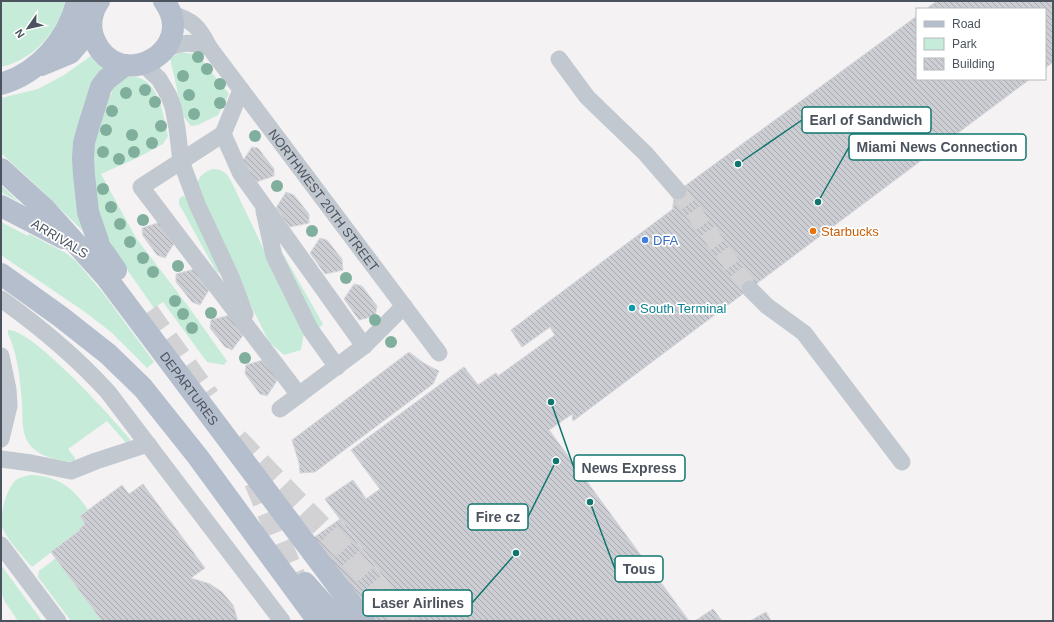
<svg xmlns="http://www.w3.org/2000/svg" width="1054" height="622" font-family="Arial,sans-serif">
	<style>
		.green { fill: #c6ecd9 }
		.building { fill: url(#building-back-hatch); stroke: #d7d8dc }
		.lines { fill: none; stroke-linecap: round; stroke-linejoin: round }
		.minor-tunnel { stroke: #d2d2d4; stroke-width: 17; stroke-dasharray: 17 8; stroke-linecap: butt }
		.major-tunnel { stroke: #d2d2d4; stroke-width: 22; stroke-dasharray: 22 11; stroke-linecap: butt }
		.minor { stroke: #c1c8cf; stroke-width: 17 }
		.major { stroke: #b5becd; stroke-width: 22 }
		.tree { fill: #80af9d }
		.food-dot { fill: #e8710a; stroke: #fff; stroke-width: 1.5 }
		.shop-dot { fill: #3f7fe0; stroke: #fff; stroke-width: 1.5 }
		.culture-dot { fill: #0f9aa8; stroke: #fff; stroke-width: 1.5 }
		.labels { text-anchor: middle; stroke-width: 3.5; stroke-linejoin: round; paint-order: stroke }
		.street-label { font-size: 13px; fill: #4b535e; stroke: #fff }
		.food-label { font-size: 13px; fill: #c56008; stroke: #fff; text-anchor: start }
		.shop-label { font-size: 13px; fill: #366cbe; stroke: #fff; text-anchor: start }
		.culture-label { font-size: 13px; fill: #0d838f; stroke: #fff; text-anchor: start }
		.leader { fill: none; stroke: #0f766e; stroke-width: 1.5 }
		.callout-dot { fill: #0f766e; stroke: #fff; stroke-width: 1.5 }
		.callout { fill: #fff; stroke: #0f766e; stroke-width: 1.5 }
		.callout-label { font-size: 14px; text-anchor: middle; font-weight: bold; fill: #4b535e }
	</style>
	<defs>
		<pattern id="building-back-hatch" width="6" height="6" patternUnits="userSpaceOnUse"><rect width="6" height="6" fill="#ccced4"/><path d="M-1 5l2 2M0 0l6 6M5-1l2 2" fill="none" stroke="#a8aaaf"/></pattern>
	</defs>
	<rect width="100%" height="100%" fill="#f4f2f2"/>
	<g class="green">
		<path d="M1 1H65C58 32 33 60 1 67Z"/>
		<polygon points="181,52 198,55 229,94 218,115 198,125 191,126 183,116 170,58"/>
		<polygon points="91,56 103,67 85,102 76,136 89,237 38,187 1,153 1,98 38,89 64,75"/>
		<path d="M126 77C158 72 163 114 168 136L163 144 137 158 101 174 136 238 188 306 227 361 224 365 207 362 163 302 154 308 119 258 101 225 93 182 94 149 103 112 115 85Z"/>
		<path d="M212 169C222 169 226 172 231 181L304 333 301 350 284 355 269 342 238 279 197 185C198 176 205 172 212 169Z"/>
		<polygon points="1,185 19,202 1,192"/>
		<polygon points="182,196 186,197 222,272 220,274 216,271 179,204 179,200"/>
		<polygon points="1,222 28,236 29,234 66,253 76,261 103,293 154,362 147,368 111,332 85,312 1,255"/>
		<polygon points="282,252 323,324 320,327 315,327 279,256"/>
		<path d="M8 330C33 329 113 419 130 439V441L126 443 107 421 68 449 75 458V461C68 463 60 460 54 459 44 456 33 451 28 442 21 431 23 416 22 403 20 381 18 354 8 334Z"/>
		<path d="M31 475C58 476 74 488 88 510L80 516 85 524 79 529 80 530 32 567C22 555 8 541 2 527 0 514 6 489 16 480 20 477 26 476 31 475Z"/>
		<polygon points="56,558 102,621 71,621 38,577 39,571"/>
		<polygon points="1,565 42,621 18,621 5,602 1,592"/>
	</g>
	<g class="building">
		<polygon points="937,1 1053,1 1053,62 1045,68 1045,9 926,9"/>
		<polygon points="937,1 1053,1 1053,62 1045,68 1045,9 926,9"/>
		<polygon points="917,16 917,79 1030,79 573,421 572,414 549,430 689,621 416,621 325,499 353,480 366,499 380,489 351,450 464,367 478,385 496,373 498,376 555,335 550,327 522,347 511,330 673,209 674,194"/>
		<polygon points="917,16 917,79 1030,79 573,421 572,414 549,430 689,621 416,621 325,499 353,480 366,499 380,489 351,450 464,367 478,385 496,373 498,376 555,335 550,327 522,347 511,330 673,209 674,194"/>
		<polygon points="252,147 258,148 274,169 274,176 256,182 242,162"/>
		<polygon points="286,192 294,195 309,214 309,223 290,227 276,208"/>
		<polygon points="161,222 175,242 165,258 157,255 143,236 142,228"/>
		<polygon points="320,238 327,240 342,259 343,270 325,274 310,253"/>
		<polygon points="195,269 210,288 200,305 192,302 176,282 176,274"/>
		<polygon points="354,284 362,286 377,306 375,316 359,320 344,299"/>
		<polygon points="230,315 244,334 232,350 225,347 210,328 211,320"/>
		<polygon points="409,352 425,364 439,371 433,384 315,472 300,473 299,463 292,440"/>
		<polygon points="263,360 278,379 267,396 260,394 245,374 246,365"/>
		<polygon points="143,484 205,568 191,578 210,584 222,592 233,605 238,621 102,621 53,555 51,552 80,530 79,529 85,524 80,516 122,485 129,494"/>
		<polygon points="340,519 415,621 368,621 309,541"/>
		<polygon points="713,609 722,621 695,621"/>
		<polygon points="713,609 722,621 695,621"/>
		<polygon points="766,612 771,621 750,621"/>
		<polygon points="766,612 771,621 750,621"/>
	</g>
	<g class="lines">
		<polyline class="minor-tunnel" points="678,191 750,289"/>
		<g class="major-tunnel">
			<polyline points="148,312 209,397"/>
			<polyline points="237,439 341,547 406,621"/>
			<polyline points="255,482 300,589"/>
		</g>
		<g class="minor">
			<path id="s1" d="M171 14C193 20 199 27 209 47L439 353"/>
			<path d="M163 51C181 41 190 42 209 47"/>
			<polyline points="559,59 587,97 645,153 678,191"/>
			<polyline points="143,64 159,79 169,96 173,107 177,128 181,161 197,204 231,277 245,314"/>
			<polyline points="241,90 223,134 141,187 299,395"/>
			<polyline points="223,134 241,174 364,346"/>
			<polyline points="264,211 274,256 310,329 337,367"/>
			<polyline points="750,289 767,306 804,333 902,462"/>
			<path d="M1 299C39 326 77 358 108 392L282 621"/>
			<polyline points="1,356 8,389 9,406 1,439"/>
			<polyline points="280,409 364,346 404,306"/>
			<polyline points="1,459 31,463 71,471 96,461 148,444"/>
			<polyline points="1,545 58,621"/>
		</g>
		<g class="major">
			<path d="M99 1C91 12 89 27 94 39 118 96 200 50 164 1"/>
			<polyline points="41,65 70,53 83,38 91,23"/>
			<path d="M1 84C39 73 68 39 77 1"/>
			<path id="s2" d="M1 169 46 210 106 277 364 621"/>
			<polyline points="1,206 63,238"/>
			<polyline points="116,270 100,247 88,212 84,175 83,158 84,143 89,125 101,87 107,79 125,65"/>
			<polyline points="1,274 61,317 108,354 143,388 198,457 318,621"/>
			<polyline points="305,583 339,621"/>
		</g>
	</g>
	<g class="tree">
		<circle cx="198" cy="57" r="6"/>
		<circle cx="207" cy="69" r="6"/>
		<circle cx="183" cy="76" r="6"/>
		<circle cx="220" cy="84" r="6"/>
		<circle cx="145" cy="90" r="6"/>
		<circle cx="126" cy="93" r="6"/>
		<circle cx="189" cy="95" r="6"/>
		<circle cx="155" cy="102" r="6"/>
		<circle cx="220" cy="103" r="6"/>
		<circle cx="112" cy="111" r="6"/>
		<circle cx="194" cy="114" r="6"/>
		<circle cx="161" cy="126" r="6"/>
		<circle cx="106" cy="130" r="6"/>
		<circle cx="132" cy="135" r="6"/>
		<circle cx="255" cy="136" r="6"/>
		<circle cx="152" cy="143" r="6"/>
		<circle cx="103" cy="152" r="6"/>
		<circle cx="134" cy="152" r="6"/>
		<circle cx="119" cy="159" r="6"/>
		<circle cx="277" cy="186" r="6"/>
		<circle cx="103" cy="189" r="6"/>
		<circle cx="111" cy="207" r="6"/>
		<circle cx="143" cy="220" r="6"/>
		<circle cx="120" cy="224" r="6"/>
		<circle cx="312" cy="231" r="6"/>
		<circle cx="130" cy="242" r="6"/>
		<circle cx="143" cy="258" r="6"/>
		<circle cx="178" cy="266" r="6"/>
		<circle cx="153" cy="272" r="6"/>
		<circle cx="346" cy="278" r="6"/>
		<circle cx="175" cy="301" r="6"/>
		<circle cx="211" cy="313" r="6"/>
		<circle cx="183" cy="314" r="6"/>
		<circle cx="375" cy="320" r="6"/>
		<circle cx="192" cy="328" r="6"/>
		<circle cx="391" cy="342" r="6"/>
		<circle cx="245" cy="358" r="6"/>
	</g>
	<circle class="food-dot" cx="813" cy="231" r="4"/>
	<circle class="shop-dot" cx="645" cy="240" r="4"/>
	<circle class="culture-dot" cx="632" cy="308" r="4"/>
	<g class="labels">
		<g class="street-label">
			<text dy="5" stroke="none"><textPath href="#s1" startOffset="244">NORTHWEST 20TH STREET</textPath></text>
			<text transform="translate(60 238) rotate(31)" y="5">ARRIVALS</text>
			<text dy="5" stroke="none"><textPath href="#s2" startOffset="290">DEPARTURES</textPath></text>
		</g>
		<g class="food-label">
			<text x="821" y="236">Starbucks</text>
		</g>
		<g class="shop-label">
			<text x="653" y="245">DFA</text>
		</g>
		<g class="culture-label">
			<text x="640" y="313">South Terminal</text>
		</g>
	</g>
	<path class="leader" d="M738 164L802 120M818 202L849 147M551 402L574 468M556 461L528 517M590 502L615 569M516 553L472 603"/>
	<g class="callout-dot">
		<circle cx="738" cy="164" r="4"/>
		<circle cx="818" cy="202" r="4"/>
		<circle cx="551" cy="402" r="4"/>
		<circle cx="556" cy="461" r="4"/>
		<circle cx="590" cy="502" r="4"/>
		<circle cx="516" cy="553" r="4"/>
	</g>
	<g class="callout">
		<rect x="802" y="107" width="129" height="26" rx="4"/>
		<rect x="849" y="134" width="177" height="26" rx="4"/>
		<rect x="574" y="455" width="111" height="26" rx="4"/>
		<rect x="468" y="504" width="60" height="26" rx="4"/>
		<rect x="615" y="556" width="48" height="26" rx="4"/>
		<rect x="363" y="590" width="109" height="26" rx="4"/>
	</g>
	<g class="callout-label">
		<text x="866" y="125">Earl of Sandwich</text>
		<text x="937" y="152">Miami News Connection</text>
		<text x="629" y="473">News Express</text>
		<text x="498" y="522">Fire cz</text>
		<text x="639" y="574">Tous</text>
		<text x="418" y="608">Laser Airlines</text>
	</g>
	<rect width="1054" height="622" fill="none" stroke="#4b535e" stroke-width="4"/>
	<rect x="916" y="8" width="130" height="72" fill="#ffffff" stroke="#b7babf"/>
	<rect x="924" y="21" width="20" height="6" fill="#b5becd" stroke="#b7babf"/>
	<text x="952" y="28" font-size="12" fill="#4b535e">Road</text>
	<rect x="924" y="38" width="20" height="12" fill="#c6ecd9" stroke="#b7babf"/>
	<text x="952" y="48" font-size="12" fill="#4b535e">Park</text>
	<rect x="924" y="58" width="20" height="12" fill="url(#building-back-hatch)" stroke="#b7babf"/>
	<text x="952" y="68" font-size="12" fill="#4b535e">Building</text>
	<g transform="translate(28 28) rotate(236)" stroke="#ffffff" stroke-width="3" paint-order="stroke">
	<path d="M0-3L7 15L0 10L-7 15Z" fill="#4b535e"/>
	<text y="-6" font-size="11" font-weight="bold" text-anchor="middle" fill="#4b535e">N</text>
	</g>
</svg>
